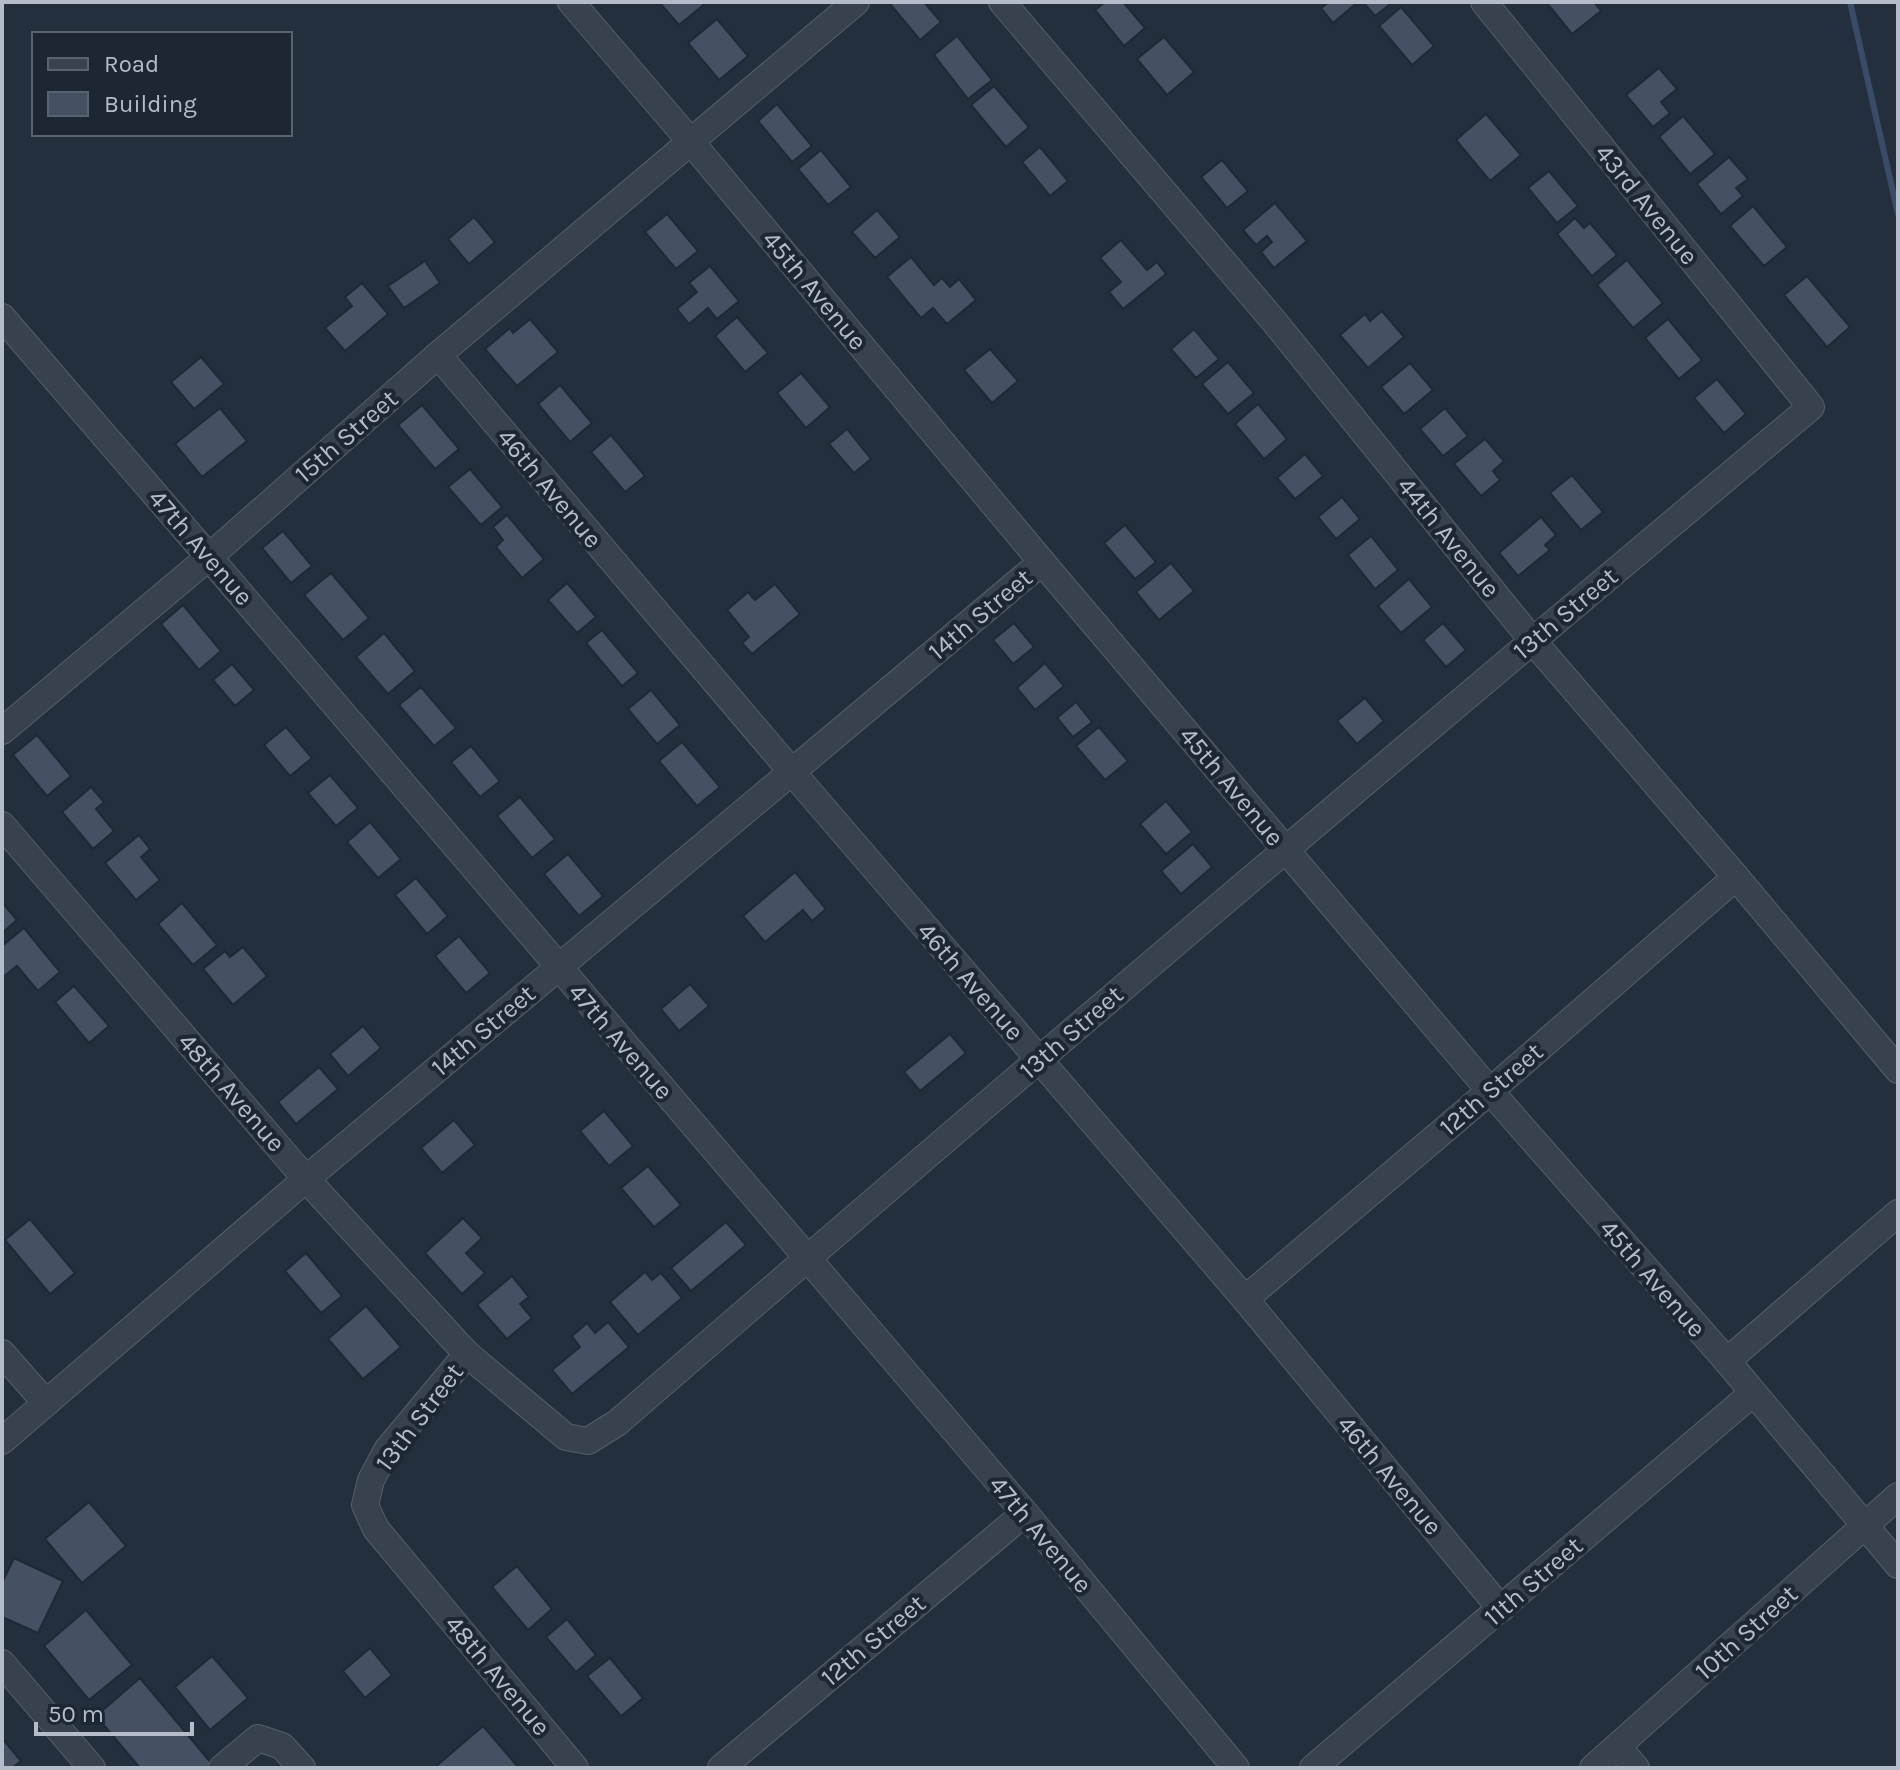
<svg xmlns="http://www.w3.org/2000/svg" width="1900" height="1770" font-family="Karla,sans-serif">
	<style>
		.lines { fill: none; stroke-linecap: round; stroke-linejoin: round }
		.stream { stroke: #394c67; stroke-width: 6 }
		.building { fill: #455162; stroke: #1f2835; stroke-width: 2 }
		.minor-casing { stroke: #565f6c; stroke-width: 28 }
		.minor { stroke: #38414e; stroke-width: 26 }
		.labels { text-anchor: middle; stroke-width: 8; stroke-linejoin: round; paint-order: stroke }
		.street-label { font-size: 26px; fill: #b4bcc9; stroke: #1d2633 }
	</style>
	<rect width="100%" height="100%" fill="#242f3e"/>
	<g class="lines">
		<polyline class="stream" points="1850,2 1898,214"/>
	</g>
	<g class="building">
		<polygon points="659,2 707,2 679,25"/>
		<polygon points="892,2 924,2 941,22 920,40 890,4"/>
		<polygon points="1105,2 1123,2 1145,28 1124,46 1095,10"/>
		<polygon points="1329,2 1358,2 1333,23 1321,8"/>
		<polygon points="1363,2 1393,2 1375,16"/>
		<polygon points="1546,2 1594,2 1601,11 1572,34"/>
		<polygon points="1401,7 1434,46 1412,65 1379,26"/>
		<polygon points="717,19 748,56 719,80 688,43"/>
		<polygon points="957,36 992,80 968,99 934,55"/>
		<polygon points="1164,37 1194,72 1167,95 1137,59"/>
		<polygon points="1659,68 1677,89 1661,102 1670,113 1653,127 1626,95"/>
		<polygon points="994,86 1029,127 1006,147 971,105"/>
		<polygon points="777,104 812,146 792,162 758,121"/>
		<polygon points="1486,114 1521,155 1490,181 1456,140"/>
		<polygon points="1683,116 1715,154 1690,174 1659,137"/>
		<polygon points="1040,147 1068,181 1050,196 1022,162"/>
		<polygon points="821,150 851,187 828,205 798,169"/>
		<polygon points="1729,157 1748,179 1736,188 1743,196 1721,214 1697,184"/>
		<polygon points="1222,160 1248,191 1227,208 1201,177"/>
		<polygon points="1549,171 1578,206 1557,223 1528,188"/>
		<polygon points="1275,203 1307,241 1274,268 1261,252 1272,242 1267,236 1256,245 1243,230"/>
		<polygon points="1753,206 1787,247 1764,266 1730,226"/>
		<polygon points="877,210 900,237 875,258 852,232"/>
		<polygon points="667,214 698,251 676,269 645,232"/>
		<polygon points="474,217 495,242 469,264 448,239"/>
		<polygon points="1575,218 1584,228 1590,223 1617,255 1592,276 1557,234"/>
		<polygon points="1121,240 1147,270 1157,262 1166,274 1123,309 1109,292 1121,282 1100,258"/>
		<polygon points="911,257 934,285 942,278 950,287 959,279 976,300 947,324 933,308 921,318 887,277"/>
		<polygon points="1627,260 1663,303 1633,328 1597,285"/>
		<polygon points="425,261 440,283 404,308 388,286"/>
		<polygon points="710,266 739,301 717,319 708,308 689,324 677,309 697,292 689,283"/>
		<polygon points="1807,276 1850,327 1827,347 1784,295"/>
		<polygon points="362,283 388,314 345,351 325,328 352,306 345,297"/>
		<polygon points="1382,311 1404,337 1368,368 1340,335 1365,314 1370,321"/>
		<polygon points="737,317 768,353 745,372 715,336"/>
		<polygon points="530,319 558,352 517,386 485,349 510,328 513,333"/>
		<polygon points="1668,319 1702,360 1679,379 1645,338"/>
		<polygon points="1194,329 1219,359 1196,378 1171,349"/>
		<polygon points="990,349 1018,381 992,403 964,370"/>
		<polygon points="201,357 224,384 194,409 171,382"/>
		<polygon points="1228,362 1254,393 1228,414 1202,384"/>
		<polygon points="1410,363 1433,390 1404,414 1381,387"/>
		<polygon points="801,373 830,407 806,428 777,393"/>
		<polygon points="1717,379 1746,414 1724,433 1694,398"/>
		<polygon points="560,385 592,423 570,442 538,404"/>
		<polygon points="1258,404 1287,439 1264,459 1235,424"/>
		<polygon points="422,405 459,449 435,469 398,425"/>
		<polygon points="220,408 247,441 202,477 175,444"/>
		<polygon points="1445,408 1468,436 1443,456 1420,429"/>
		<polygon points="847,429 871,459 854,473 829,444"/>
		<polygon points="611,435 645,476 625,492 591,452"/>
		<polygon points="1485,439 1504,461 1493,471 1500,480 1481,496 1454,464"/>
		<polygon points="1305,454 1323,476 1295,499 1277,478"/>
		<polygon points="470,469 502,507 481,525 448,487"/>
		<polygon points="1572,475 1603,512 1581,530 1550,493"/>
		<polygon points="1342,497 1360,519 1336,539 1318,517"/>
		<polygon points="507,515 544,559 522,578 496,547 503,540 493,527"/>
		<polygon points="1541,517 1556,535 1545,545 1550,550 1518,576 1499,553"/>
		<polygon points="1125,525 1156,562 1135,579 1104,543"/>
		<polygon points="283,531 312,566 291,583 262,548"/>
		<polygon points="1371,536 1398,570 1375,589 1348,555"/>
		<polygon points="1171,563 1194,591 1159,620 1136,592"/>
		<polygon points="331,573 369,618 343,640 304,595"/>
		<polygon points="1409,579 1432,607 1401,633 1378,606"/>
		<polygon points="567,583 596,617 577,633 548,600"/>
		<polygon points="775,584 800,614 752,654 742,643 749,637 727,610 748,592 755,600"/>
		<polygon points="183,605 221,651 199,670 161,624"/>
		<polygon points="1014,623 1034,647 1013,664 993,640"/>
		<polygon points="1443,623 1466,650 1446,667 1423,640"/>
		<polygon points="602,630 638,673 622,686 586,643"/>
		<polygon points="384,633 415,671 388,694 356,657"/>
		<polygon points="1045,663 1064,686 1035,710 1017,688"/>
		<polygon points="232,664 254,690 235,706 213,680"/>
		<polygon points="421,687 456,728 434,746 399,705"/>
		<polygon points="651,690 680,725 657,744 628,709"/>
		<polygon points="1365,698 1384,721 1357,744 1337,721"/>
		<polygon points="1076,702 1092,722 1073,737 1057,718"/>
		<polygon points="286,727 312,758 290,776 264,745"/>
		<polygon points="1099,727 1128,761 1105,780 1076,746"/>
		<polygon points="37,735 71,776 47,796 13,755"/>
		<polygon points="682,742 720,787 697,806 659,761"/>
		<polygon points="471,746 500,781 480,797 451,762"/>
		<polygon points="330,775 358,808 336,826 308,793"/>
		<polygon points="91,787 104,802 96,809 114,831 93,849 62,812"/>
		<polygon points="520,797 555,839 532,858 497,816"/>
		<polygon points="1166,801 1192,832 1166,854 1140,824"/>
		<polygon points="370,822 401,859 378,878 347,842"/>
		<polygon points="139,835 150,849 141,857 160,880 136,900 105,863"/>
		<polygon points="1193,844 1212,867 1181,894 1161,871"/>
		<polygon points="568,854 603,896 579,916 544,874"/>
		<polygon points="795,872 826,909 812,921 803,910 765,942 743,916"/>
		<polygon points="416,878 448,916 427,934 395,895"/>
		<polygon points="2,902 17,920 2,933"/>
		<polygon points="182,903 217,945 193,965 158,924"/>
		<polygon points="24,928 60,972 38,991 17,966 2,978 2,946"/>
		<polygon points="459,936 490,973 466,993 435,956"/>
		<polygon points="243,947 267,976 233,1005 203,969 225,951 230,957"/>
		<polygon points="690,984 709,1006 679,1031 661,1009"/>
		<polygon points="74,986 109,1026 89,1043 55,1002"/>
		<polygon points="363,1026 381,1048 348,1076 330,1054"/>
		<polygon points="950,1034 966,1053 920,1091 904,1072"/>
		<polygon points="319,1067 338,1089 296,1124 278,1102"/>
		<polygon points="604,1111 633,1146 609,1166 580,1131"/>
		<polygon points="454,1120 475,1145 442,1173 421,1148"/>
		<polygon points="648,1166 681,1205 654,1227 621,1188"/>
		<polygon points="463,1218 482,1238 466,1253 485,1273 462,1294 425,1253"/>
		<polygon points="30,1219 75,1273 50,1294 5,1240"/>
		<polygon points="726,1222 746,1245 691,1291 671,1268"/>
		<polygon points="306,1253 342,1296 321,1313 285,1271"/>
		<polygon points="645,1272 652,1280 661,1273 682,1298 638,1335 610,1302"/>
		<polygon points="512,1276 529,1297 520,1304 532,1318 507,1339 477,1305"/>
		<polygon points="366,1306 401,1347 363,1379 328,1339"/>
		<polygon points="608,1322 629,1347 572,1394 552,1370 580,1347 572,1336 587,1323 595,1333"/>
		<polygon points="89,1502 126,1546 82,1583 45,1539"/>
		<polygon points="14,1558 63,1581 38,1633 2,1617 2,1583"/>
		<polygon points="517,1566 552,1609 528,1630 492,1587"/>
		<polygon points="86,1610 132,1665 89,1700 44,1646"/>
		<polygon points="567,1619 596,1655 576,1672 546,1637"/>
		<polygon points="370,1648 392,1675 365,1698 343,1671"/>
		<polygon points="212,1656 248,1698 210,1730 175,1687"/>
		<polygon points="610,1658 643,1698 621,1716 587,1676"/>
		<polygon points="140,1678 212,1764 207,1768 140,1768 96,1716"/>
		<polygon points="483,1726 519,1768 434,1768"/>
		<polygon points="2,1738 21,1761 12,1768 2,1768"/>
	</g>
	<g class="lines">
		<g class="minor-casing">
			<g id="minor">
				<polyline points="571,2 691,142 1042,562 1490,1091 1727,1361 1898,1565"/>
				<polyline points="1002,2 1273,320 1532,640 1736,877 1898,1070"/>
				<polyline points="2,317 209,557 1025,1513 1236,1768"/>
				<polyline points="438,355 792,772 1245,1299 1501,1609"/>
				<polyline points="2,731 209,557 438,355 856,2"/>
				<path d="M2 825 306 1179 467 1354 566 1437 588 1441 617 1423C1012 1080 1411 742 1811 407L1484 2"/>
				<polyline points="1245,1299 1490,1091 1736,877"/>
				<polyline points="2,1353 46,1403"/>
				<polyline points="467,1354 387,1450 371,1480 365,1505 376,1529 575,1768"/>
				<polyline points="1727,1361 1898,1213"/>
				<polyline points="2,1441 306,1179 1042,562"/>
				<polyline points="2,1663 92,1768"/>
				<polyline points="1618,1747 1636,1768"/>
				<polyline points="222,1768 258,1738 282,1746 302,1768"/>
				<polyline points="721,1768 1025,1513"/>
				<polyline points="1313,1768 1753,1393"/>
				<polyline points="1593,1768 1898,1496"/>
			</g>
		</g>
		<use href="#minor" class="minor"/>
	</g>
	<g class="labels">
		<g class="street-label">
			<text transform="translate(1647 204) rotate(51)" y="9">43rd Avenue</text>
			<text transform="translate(815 290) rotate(50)" y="9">45th Avenue</text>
			<text transform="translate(346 436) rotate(-41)" y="9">15th Street</text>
			<text transform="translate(550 488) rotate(50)" y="9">46th Avenue</text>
			<text transform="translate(1449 537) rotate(51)" y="9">44th Avenue</text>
			<text transform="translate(201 547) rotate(49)" y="9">47th Avenue</text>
			<text transform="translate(1565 613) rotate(-40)" y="9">13th Street</text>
			<text transform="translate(980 614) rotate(-40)" y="9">14th Street</text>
			<text transform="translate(1232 786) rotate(50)" y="9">45th Avenue</text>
			<text transform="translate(971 981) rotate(49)" y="9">46th Avenue</text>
			<text transform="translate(483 1030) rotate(-40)" y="9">14th Street</text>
			<text transform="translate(1071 1032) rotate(-41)" y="9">13th Street</text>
			<text transform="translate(621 1041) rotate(49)" y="9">47th Avenue</text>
			<text transform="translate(1491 1089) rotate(-41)" y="9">12th Street</text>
			<text transform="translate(232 1092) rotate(49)" y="9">48th Avenue</text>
			<text transform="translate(1653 1278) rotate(49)" y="9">45th Avenue</text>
			<text transform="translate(419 1417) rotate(-53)" y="9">13th Street</text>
			<text transform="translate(1390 1475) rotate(50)" y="9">46th Avenue</text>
			<text transform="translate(1041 1534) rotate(50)" y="9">47th Avenue</text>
			<text transform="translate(1533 1581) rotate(-41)" y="9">11th Street</text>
			<text transform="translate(1746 1632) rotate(-42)" y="9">10th Street</text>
			<text transform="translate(873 1640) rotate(-40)" y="9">12th Street</text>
			<text transform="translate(498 1675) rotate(50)" y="9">48th Avenue</text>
		</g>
	</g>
	<rect width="1900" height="1770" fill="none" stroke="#b4bcc9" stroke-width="8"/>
	<rect x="32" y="32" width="260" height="104" fill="#1d2633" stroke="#59626f" stroke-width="2"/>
	<rect x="48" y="58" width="40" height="12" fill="#38414e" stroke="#59626f" stroke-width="2"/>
	<text x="104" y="72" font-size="24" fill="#b4bcc9">Road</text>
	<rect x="48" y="92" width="40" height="24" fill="#455162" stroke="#59626f" stroke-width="2"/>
	<text x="104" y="112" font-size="24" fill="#b4bcc9">Building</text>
	<path d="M36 1722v12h156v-12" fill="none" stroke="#b4bcc9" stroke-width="4"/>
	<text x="48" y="1722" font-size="24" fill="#b4bcc9" stroke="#1d2633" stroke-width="6" paint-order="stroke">50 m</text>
</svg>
